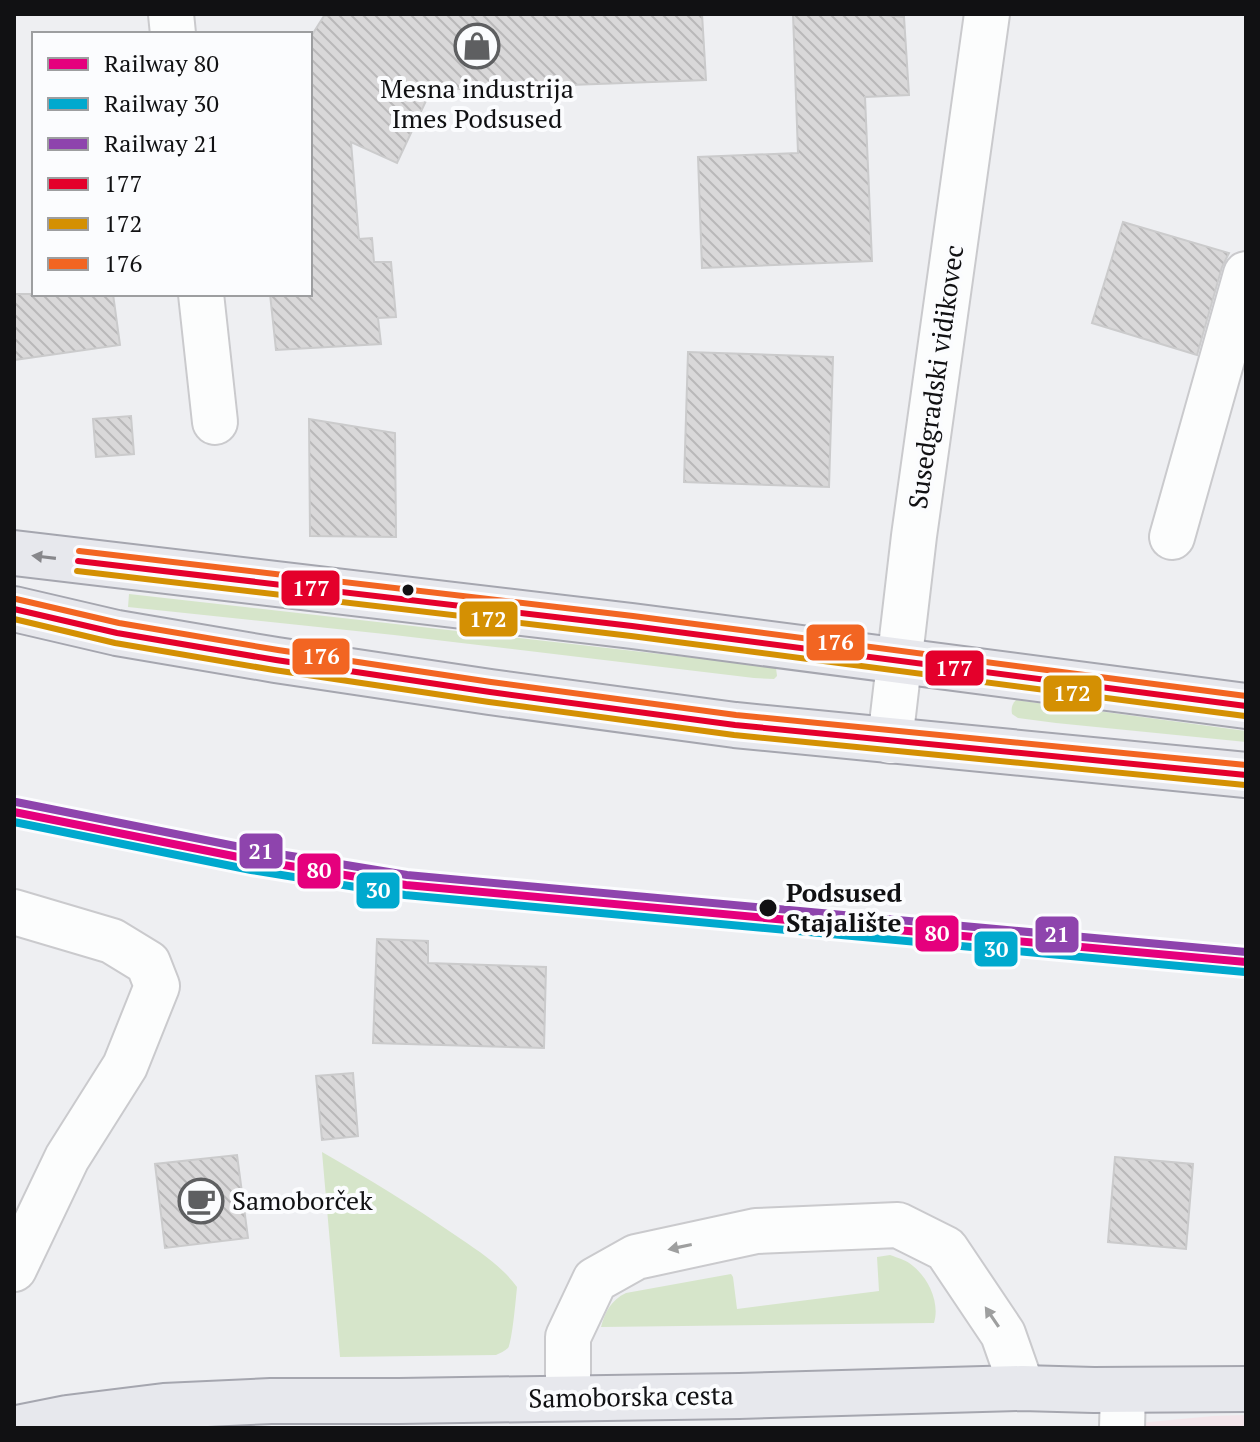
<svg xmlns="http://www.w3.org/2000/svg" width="1260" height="1442" font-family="'PT Serif',serif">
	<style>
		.commercial { fill: #f3e5ea }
		.green { fill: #d6e5ca }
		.building { fill: url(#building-back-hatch); stroke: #cbcbcc; stroke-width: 2 }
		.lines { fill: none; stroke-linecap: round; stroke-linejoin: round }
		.minor-casing { stroke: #cacacd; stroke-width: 48 }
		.major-casing { stroke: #a5a6af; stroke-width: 48 }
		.minor { stroke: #fcfdfd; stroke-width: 44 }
		.major { stroke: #e7e8ed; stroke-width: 44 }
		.bus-1-casing { stroke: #fbfcfe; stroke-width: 12 }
		.bus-2-casing { stroke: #fbfcfe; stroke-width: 12 }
		.bus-3-casing { stroke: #fbfcfe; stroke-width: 12 }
		.bus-1 { stroke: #e4002b; stroke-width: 6 }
		.bus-2 { stroke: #d49003; stroke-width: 6 }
		.bus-3 { stroke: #f26522; stroke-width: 6 }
		.rail-1-casing { stroke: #fbfcfe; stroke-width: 14 }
		.rail-2-casing { stroke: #fbfcfe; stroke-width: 14 }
		.rail-3-casing { stroke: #fbfcfe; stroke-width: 14 }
		.rail-1 { stroke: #e5007d; stroke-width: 8 }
		.rail-2 { stroke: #00a9ce; stroke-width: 8 }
		.rail-3 { stroke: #8e44ad; stroke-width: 8 }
		.oneway { fill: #87878b }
		.oneway2 { fill: #9e9f9f }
		.bus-dot { fill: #111113; stroke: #fbfcfe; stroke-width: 3 }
		.labels { text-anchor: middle; stroke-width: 8; stroke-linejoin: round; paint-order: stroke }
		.poi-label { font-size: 26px; fill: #111113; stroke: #fbfcfe }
		.street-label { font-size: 26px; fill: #111113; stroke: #fbfcfe }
		.stop-label { font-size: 26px; font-weight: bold; fill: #111113; stroke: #fbfcfe; text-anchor: start }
		.line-badge { stroke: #fbfcfe; stroke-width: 3 }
		.badge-label { font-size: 22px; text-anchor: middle; font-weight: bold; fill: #fff }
	</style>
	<defs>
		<pattern id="building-back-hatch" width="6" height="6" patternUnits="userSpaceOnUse" patternTransform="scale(2)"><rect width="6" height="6" fill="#d9d8d9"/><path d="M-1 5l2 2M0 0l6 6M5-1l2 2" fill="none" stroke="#b9b8b9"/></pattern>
	</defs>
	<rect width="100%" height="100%" fill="#eeeff2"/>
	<polygon class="commercial" points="1246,1415 1246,1428 1087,1428 1213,1416"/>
	<g class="green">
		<polygon points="129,594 767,666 776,668 777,676 774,679 754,678 394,635 128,607"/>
		<path d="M1016 700 1246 731V742L1056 723 1018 718 1012 714C1011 708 1012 704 1016 700Z"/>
		<path d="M322 1152C367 1178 412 1205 455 1235 477 1250 501 1265 517 1287 516 1298 512 1343 508 1348 505 1351 500 1353 496 1355L340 1357Z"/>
		<path d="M890 1255C898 1258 907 1260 913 1266 929 1279 940 1303 934 1323L601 1327C605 1312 611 1300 626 1293L731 1274 733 1277 737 1309 879 1291 877 1257Z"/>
	</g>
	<g class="building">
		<polygon points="338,14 702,14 706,80 431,90 397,163 351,142 359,239 372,238 374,262 391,262 396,317 378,318 381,344 276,350 270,294 310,294 310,38 324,16"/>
		<polygon points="793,14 876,14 904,17 909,95 865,97 872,261 702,268 698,157 798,153"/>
		<polygon points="1123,222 1229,253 1222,267 1197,355 1092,323"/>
		<polygon points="14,294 113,294 120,345 14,360"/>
		<polygon points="688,352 833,357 829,487 684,482"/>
		<polygon points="131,416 134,454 96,457 93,419"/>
		<polygon points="309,419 395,433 396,537 310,536"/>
		<polygon points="377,939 428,941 428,963 546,967 544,1048 373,1043"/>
		<polygon points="353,1073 358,1136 322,1140 316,1076"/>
		<polygon points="237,1155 248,1238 165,1248 155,1164"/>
		<polygon points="1115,1157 1193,1164 1186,1249 1108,1242"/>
	</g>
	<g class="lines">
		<g class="minor-casing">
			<g id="minor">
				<polyline points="171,14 173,34"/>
				<polyline points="201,294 215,422"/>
				<polyline points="1172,537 1246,274"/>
				<polyline points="890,741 914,536 987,14"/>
				<polyline points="14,912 112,941 148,963 157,986 125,1066 67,1158 14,1269"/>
				<polyline points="568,1398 568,1337 595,1280 636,1257 756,1231 898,1225 946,1249 1003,1334 1022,1388"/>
				<polyline points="1122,1428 1123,1390"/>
			</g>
		</g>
		<g class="major-casing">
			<g id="major">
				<polyline points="14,553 632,626 1246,706"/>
				<polyline points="14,609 117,633 276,660 490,692 735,725 1246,775"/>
				<polyline points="17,1428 67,1418 164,1406 271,1401 399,1401 739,1396 1022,1388 1094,1390 1246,1389"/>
			</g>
		</g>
		<use href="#minor" class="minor"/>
		<use href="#major" class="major"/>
		<g class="bus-1-casing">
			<g id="bus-1">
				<polyline points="78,561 632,626 1246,706"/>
				<polyline points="14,609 117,633 276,660 490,692 735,725 1246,775"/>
			</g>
		</g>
		<g class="bus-2-casing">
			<g id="bus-2">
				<polyline points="77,571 631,636 1245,716"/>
				<polyline points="14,619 115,643 274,670 489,702 734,735 1245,785"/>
			</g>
		</g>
		<g class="bus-3-casing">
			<g id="bus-3">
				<polyline points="79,551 633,616 1246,696"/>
				<polyline points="16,599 119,623 278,650 491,682 736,715 1246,765"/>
			</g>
		</g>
		<use href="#bus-1" class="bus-1"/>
		<use href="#bus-2" class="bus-2"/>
		<use href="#bus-3" class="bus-3"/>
		<g class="rail-1-casing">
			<polyline id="rail-1" points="14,812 253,860 406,885 1246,962"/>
		</g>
		<g class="rail-2-casing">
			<polyline id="rail-2" points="14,822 251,870 405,895 1245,972"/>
		</g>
		<g class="rail-3-casing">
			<polyline id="rail-3" points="16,802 255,850 407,875 1246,952"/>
		</g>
		<use href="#rail-1" class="rail-1"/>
		<use href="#rail-2" class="rail-2"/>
		<use href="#rail-3" class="rail-3"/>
	</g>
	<defs><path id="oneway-solid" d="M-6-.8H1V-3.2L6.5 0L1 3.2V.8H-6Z" transform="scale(2)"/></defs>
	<use class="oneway" href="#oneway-solid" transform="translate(44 557) rotate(-173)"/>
	<g class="oneway2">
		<use href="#oneway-solid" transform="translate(680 1247) rotate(168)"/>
		<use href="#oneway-solid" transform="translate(992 1317) rotate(-124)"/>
	</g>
	<defs>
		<g id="shop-ring" transform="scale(2.3)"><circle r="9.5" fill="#fbfcfe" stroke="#5e5f61" stroke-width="1.5"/><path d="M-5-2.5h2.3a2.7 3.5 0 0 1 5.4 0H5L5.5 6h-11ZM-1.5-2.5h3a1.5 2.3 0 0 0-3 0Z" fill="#5e5f61"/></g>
		<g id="cafe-ring" transform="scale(2.3)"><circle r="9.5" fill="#fbfcfe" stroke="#5e5f61" stroke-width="1.5"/><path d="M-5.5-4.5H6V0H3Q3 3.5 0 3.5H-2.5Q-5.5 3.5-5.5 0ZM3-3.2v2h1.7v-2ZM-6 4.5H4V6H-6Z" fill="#5e5f61"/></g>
	</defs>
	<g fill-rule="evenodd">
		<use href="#shop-ring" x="477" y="46"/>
		<use href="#cafe-ring" x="201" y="1201"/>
	</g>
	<g class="bus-dot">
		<circle cx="408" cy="590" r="7"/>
		<circle cx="768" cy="908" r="10"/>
	</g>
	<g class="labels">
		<g class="poi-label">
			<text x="477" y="98">Mesna industrija<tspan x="477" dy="30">Imes Podsused</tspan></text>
			<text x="232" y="1210" text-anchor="start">Samoborček</text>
		</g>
		<g class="street-label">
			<text transform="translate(936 377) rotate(-82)" y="9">Susedgradski vidikovec</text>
			<text transform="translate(631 1397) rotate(-1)" y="9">Samoborska cesta</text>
		</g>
		<g class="stop-label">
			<text x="786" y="902">Podsused<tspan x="786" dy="30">Stajalište</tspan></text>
		</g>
	</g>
	<g class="line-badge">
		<rect x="280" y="569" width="61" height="38" rx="8" fill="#e4002b"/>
		<rect x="458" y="600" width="61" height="38" rx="8" fill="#d49003"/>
		<rect x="805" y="623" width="61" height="39" rx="8" fill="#f26522"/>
		<rect x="291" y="637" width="60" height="39" rx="8" fill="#f26522"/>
		<rect x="924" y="649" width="61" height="38" rx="8" fill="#e4002b"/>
		<rect x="1042" y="674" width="61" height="39" rx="8" fill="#d49003"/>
		<rect x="238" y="832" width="46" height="38" rx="8" fill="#8e44ad"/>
		<rect x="296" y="852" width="46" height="38" rx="8" fill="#e5007d"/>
		<rect x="355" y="871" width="46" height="39" rx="8" fill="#00a9ce"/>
		<rect x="914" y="914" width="46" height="39" rx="8" fill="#e5007d"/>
		<rect x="1034" y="915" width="46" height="39" rx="8" fill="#8e44ad"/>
		<rect x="973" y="930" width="46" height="38" rx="8" fill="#00a9ce"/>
	</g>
	<g class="badge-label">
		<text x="311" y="596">177</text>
		<text x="488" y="627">172</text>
		<text x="835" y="650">176</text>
		<text x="321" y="664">176</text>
		<text x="954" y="676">177</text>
		<text x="1072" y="701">172</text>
		<text x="261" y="859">21</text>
		<text x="319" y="878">80</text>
		<text x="378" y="898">30</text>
		<text x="937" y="941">80</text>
		<text x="1057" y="942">21</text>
		<text x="996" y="957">30</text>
	</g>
	<rect width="1260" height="1442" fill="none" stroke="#111113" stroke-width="32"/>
	<rect x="32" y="32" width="280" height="264" fill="#fbfcfe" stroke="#9d9ea0" stroke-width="2"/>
	<rect x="48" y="58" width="40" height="12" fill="#e5007d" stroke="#9d9ea0" stroke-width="2"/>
	<text x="104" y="72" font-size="24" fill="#111113">Railway 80</text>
	<rect x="48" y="98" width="40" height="12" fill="#00a9ce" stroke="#9d9ea0" stroke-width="2"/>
	<text x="104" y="112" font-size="24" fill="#111113">Railway 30</text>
	<rect x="48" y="138" width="40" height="12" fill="#8e44ad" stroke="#9d9ea0" stroke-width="2"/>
	<text x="104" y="152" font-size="24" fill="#111113">Railway 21</text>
	<rect x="48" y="178" width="40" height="12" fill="#e4002b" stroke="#9d9ea0" stroke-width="2"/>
	<text x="104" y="192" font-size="24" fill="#111113">177</text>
	<rect x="48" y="218" width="40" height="12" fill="#d49003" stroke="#9d9ea0" stroke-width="2"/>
	<text x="104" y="232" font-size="24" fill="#111113">172</text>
	<rect x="48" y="258" width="40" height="12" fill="#f26522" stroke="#9d9ea0" stroke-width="2"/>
	<text x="104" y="272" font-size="24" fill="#111113">176</text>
</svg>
